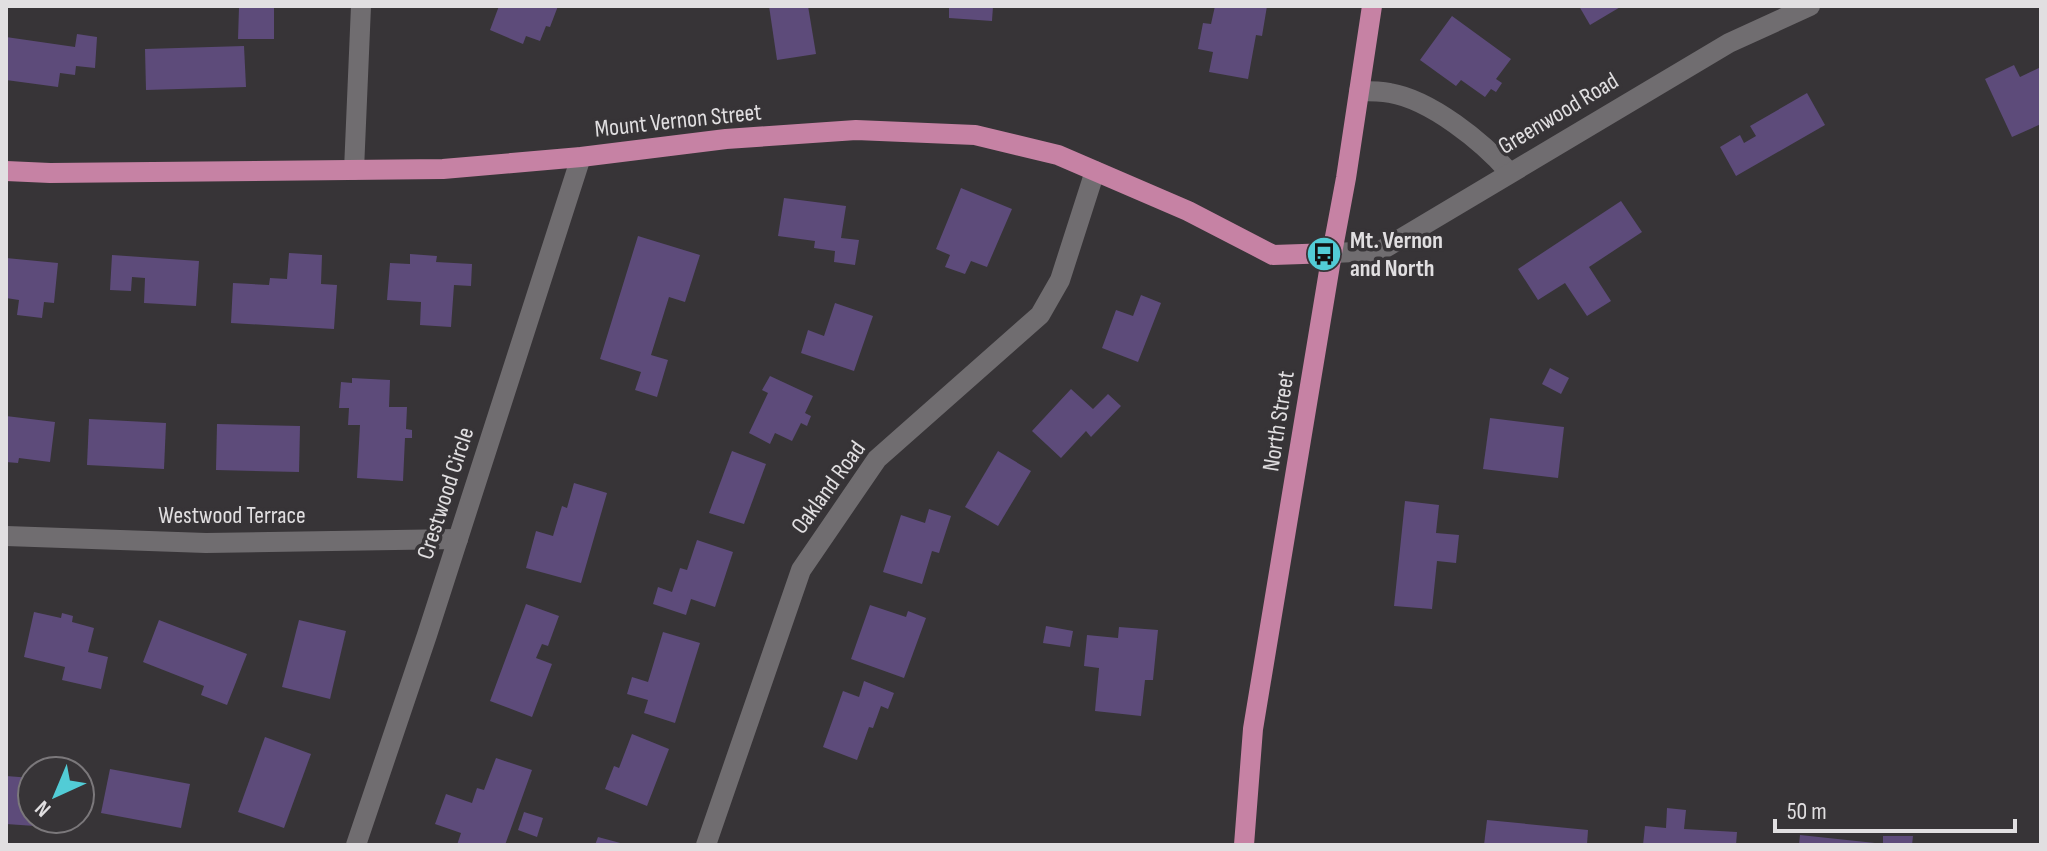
<svg xmlns="http://www.w3.org/2000/svg" width="2047" height="851" font-family="'Sofia Sans Condensed',sans-serif">
	<style>
		.building { fill: #5d4b7a }
		.lines { fill: none; stroke-linecap: round; stroke-linejoin: round }
		.minor { stroke: #706d70; stroke-width: 20 }
		.major { stroke: #c682a4; stroke-width: 20 }
		.labels { text-anchor: middle; stroke-width: 7; stroke-linejoin: round; paint-order: stroke }
		.street-label { font-size: 24px; fill: #e1dfe1; stroke: #373437 }
		.poi-label { font-size: 24px; font-weight: bold; fill: #e1dfe1; stroke: #373437; text-anchor: start }
	</style>
	<rect width="100%" height="100%" fill="#373437"/>
	<g class="building">
		<polygon points="499,6 558,6 550,27 546,26 540,41 526,36 523,44 490,30"/>
		<polygon points="769,6 808,6 816,54 777,60"/>
		<polygon points="949,6 993,6 992,21 949,18"/>
		<polygon points="1215,6 1267,6 1262,36 1256,35 1248,79 1209,72 1213,52 1198,49 1203,23 1211,24"/>
		<polygon points="1579,6 1622,6 1590,25"/>
		<polygon points="239,8 274,8 274,39 238,39"/>
		<polygon points="1452,16 1511,59 1496,79 1502,83 1496,92 1491,89 1485,97 1461,80 1456,86 1420,60"/>
		<polygon points="77,34 97,37 95,68 76,66 75,75 60,73 58,87 6,80 6,37 75,47"/>
		<polygon points="244,46 246,87 146,90 145,49"/>
		<polygon points="2014,65 2020,77 2041,67 2041,124 2012,137 1985,79"/>
		<polygon points="1807,93 1825,125 1736,176 1720,147 1740,135 1744,143 1756,136 1750,126"/>
		<polygon points="961,188 1012,209 987,267 971,261 965,274 945,267 950,255 936,249"/>
		<polygon points="784,198 846,206 841,238 859,240 855,265 834,262 835,251 814,248 815,241 778,236"/>
		<polygon points="1621,201 1642,232 1589,267 1611,301 1587,316 1565,283 1538,300 1518,269"/>
		<polygon points="638,236 700,255 685,302 669,297 651,355 668,360 657,397 635,390 641,372 600,359"/>
		<polygon points="289,253 322,255 321,284 337,285 334,329 231,323 233,283 269,285 270,278 287,279"/>
		<polygon points="410,254 437,256 436,262 472,264 471,286 454,285 451,327 420,325 421,302 387,300 390,263 410,264"/>
		<polygon points="112,255 199,261 196,306 144,303 145,278 132,277 131,291 110,290"/>
		<polygon points="6,258 58,263 54,303 44,302 42,318 17,315 19,300 6,298"/>
		<polygon points="1141,295 1161,303 1138,362 1102,348 1116,310 1133,316"/>
		<polygon points="835,303 873,316 854,371 801,353 808,330 824,336"/>
		<polygon points="1550,368 1569,378 1561,394 1542,384"/>
		<polygon points="770,376 813,396 805,413 811,416 807,426 801,423 792,441 775,433 770,444 749,433 768,393 762,390"/>
		<polygon points="352,378 390,380 389,407 407,407 406,429 412,430 412,438 405,438 403,481 357,478 360,425 348,425 349,408 339,408 341,382 352,383"/>
		<polygon points="1071,389 1093,409 1108,394 1121,406 1091,437 1086,431 1061,458 1032,431"/>
		<polygon points="6,416 55,422 50,462 19,458 18,463 6,462"/>
		<polygon points="1490,418 1564,427 1558,478 1483,469"/>
		<polygon points="89,419 166,423 164,469 87,465"/>
		<polygon points="217,424 300,426 299,472 216,470"/>
		<polygon points="732,451 766,464 744,524 709,513"/>
		<polygon points="998,451 1031,471 998,526 965,507"/>
		<polygon points="574,483 607,493 581,583 526,568 536,531 553,536 562,506 567,508"/>
		<polygon points="1405,501 1439,505 1436,533 1459,535 1456,563 1437,561 1432,609 1394,606"/>
		<polygon points="929,509 951,516 939,553 932,551 922,584 883,572 901,515 925,523"/>
		<polygon points="697,540 733,552 715,607 691,599 686,615 653,604 658,587 672,592 680,568 687,570"/>
		<polygon points="526,604 559,616 548,646 542,644 536,658 552,664 532,717 490,701"/>
		<polygon points="870,605 906,617 908,611 926,618 904,678 851,659"/>
		<polygon points="34,612 61,618 62,613 73,616 72,622 94,628 88,652 108,657 101,689 62,680 65,667 24,657"/>
		<polygon points="159,620 247,654 227,705 201,695 204,686 143,662"/>
		<polygon points="299,620 346,631 330,699 282,687"/>
		<polygon points="1046,626 1073,631 1070,647 1043,643"/>
		<polygon points="1119,627 1158,630 1153,680 1145,680 1141,716 1095,711 1099,668 1084,666 1087,635 1118,638"/>
		<polygon points="663,632 700,643 675,723 644,713 648,700 627,694 632,677 648,682"/>
		<polygon points="864,681 894,693 888,709 881,706 873,728 869,727 857,760 823,747 843,691 859,697"/>
		<polygon points="632,734 669,749 647,806 605,789 614,766 619,768"/>
		<polygon points="265,737 311,754 284,828 238,812"/>
		<polygon points="496,758 532,770 505,845 457,845 461,833 435,824 446,794 472,803 477,788 484,790"/>
		<polygon points="110,769 190,784 181,828 101,813"/>
		<polygon points="6,776 32,778 32,819 65,819 64,828 6,824"/>
		<polygon points="1667,808 1686,810 1684,829 1737,832 1736,845 1643,845 1645,826 1666,828"/>
		<polygon points="524,812 543,818 537,837 518,830"/>
		<polygon points="1487,820 1588,830 1587,845 1484,845"/>
		<polygon points="1800,835 1875,843 1874,845 1799,845"/>
		<polygon points="1883,836 1913,836 1912,845 1883,845"/>
		<polygon points="598,837 624,844 624,845 595,845"/>
	</g>
	<g class="lines">
		<g class="minor">
			<path d="M1359 91C1369 91 1380 91 1390 93 1431 100 1483 142 1509 172"/>
			<polyline points="354,170 361,6"/>
			<polyline points="1332,253 1380,251 1729,43 1810,6"/>
			<polyline points="6,536 206,543 458,539"/>
			<polyline points="356,845 427,635 581,157"/>
			<polyline points="706,845 801,570 877,459 1040,315 1060,280 1095,171"/>
		</g>
		<g class="major">
			<polyline points="6,171 50,173 443,169 581,157 726,139 856,130 975,135 1058,155 1188,211 1273,255 1332,253"/>
			<polyline points="1244,845 1253,729 1332,253 1346,178 1372,6"/>
		</g>
	</g>
	<defs>
		<g id="bus-disc" transform="scale(1.8)"><circle r="9.5" fill="#52ccd6" stroke="#373437"/><path d="M-5-6H5V4H4V6H2V4H-2V6H-4V4H-5ZM-3.5-4V0h7V-4ZM-3.5 1.2v1.5H-2V1.2ZM2 1.2v1.5H3.5V1.2Z" fill="#111"/></g>
	</defs>
	<g fill-rule="evenodd">
		<use href="#bus-disc" x="1324" y="254"/>
	</g>
	<g class="labels">
		<g class="street-label">
			<text transform="translate(1558 113) rotate(-31)" y="8">Greenwood Road</text>
			<text transform="translate(678 120) rotate(-6)" y="8">Mount Vernon Street</text>
			<text transform="translate(1278 421) rotate(-81)" y="8">North Street</text>
			<text transform="translate(828 487) rotate(-54)" y="8">Oakland Road</text>
			<text transform="translate(445 493) rotate(-72)" y="8">Crestwood Circle</text>
			<text x="232" y="523">Westwood Terrace</text>
		</g>
		<g class="poi-label">
			<text x="1350" y="248">Mt. Vernon<tspan x="1350" dy="28">and North</tspan></text>
		</g>
	</g>
	<rect width="2047" height="851" fill="none" stroke="#e1dfe1" stroke-width="16"/>
	<g transform="translate(56 795) rotate(224)"><circle r="38" fill="#373437" stroke="#7b787b" stroke-width="2"/>
	<path d="M0-6L14 30L0 20L-14 30Z" fill="#52ccd6"/>
	<text y="-12" font-size="22" font-weight="bold" text-anchor="middle" fill="#e1dfe1">N</text>
	</g>
	<path d="M1775 819v12h240v-12" fill="none" stroke="#e1dfe1" stroke-width="4"/>
	<text x="1787" y="819" font-size="24" fill="#e1dfe1" stroke="#373437" stroke-width="6" paint-order="stroke">50 m</text>
</svg>
